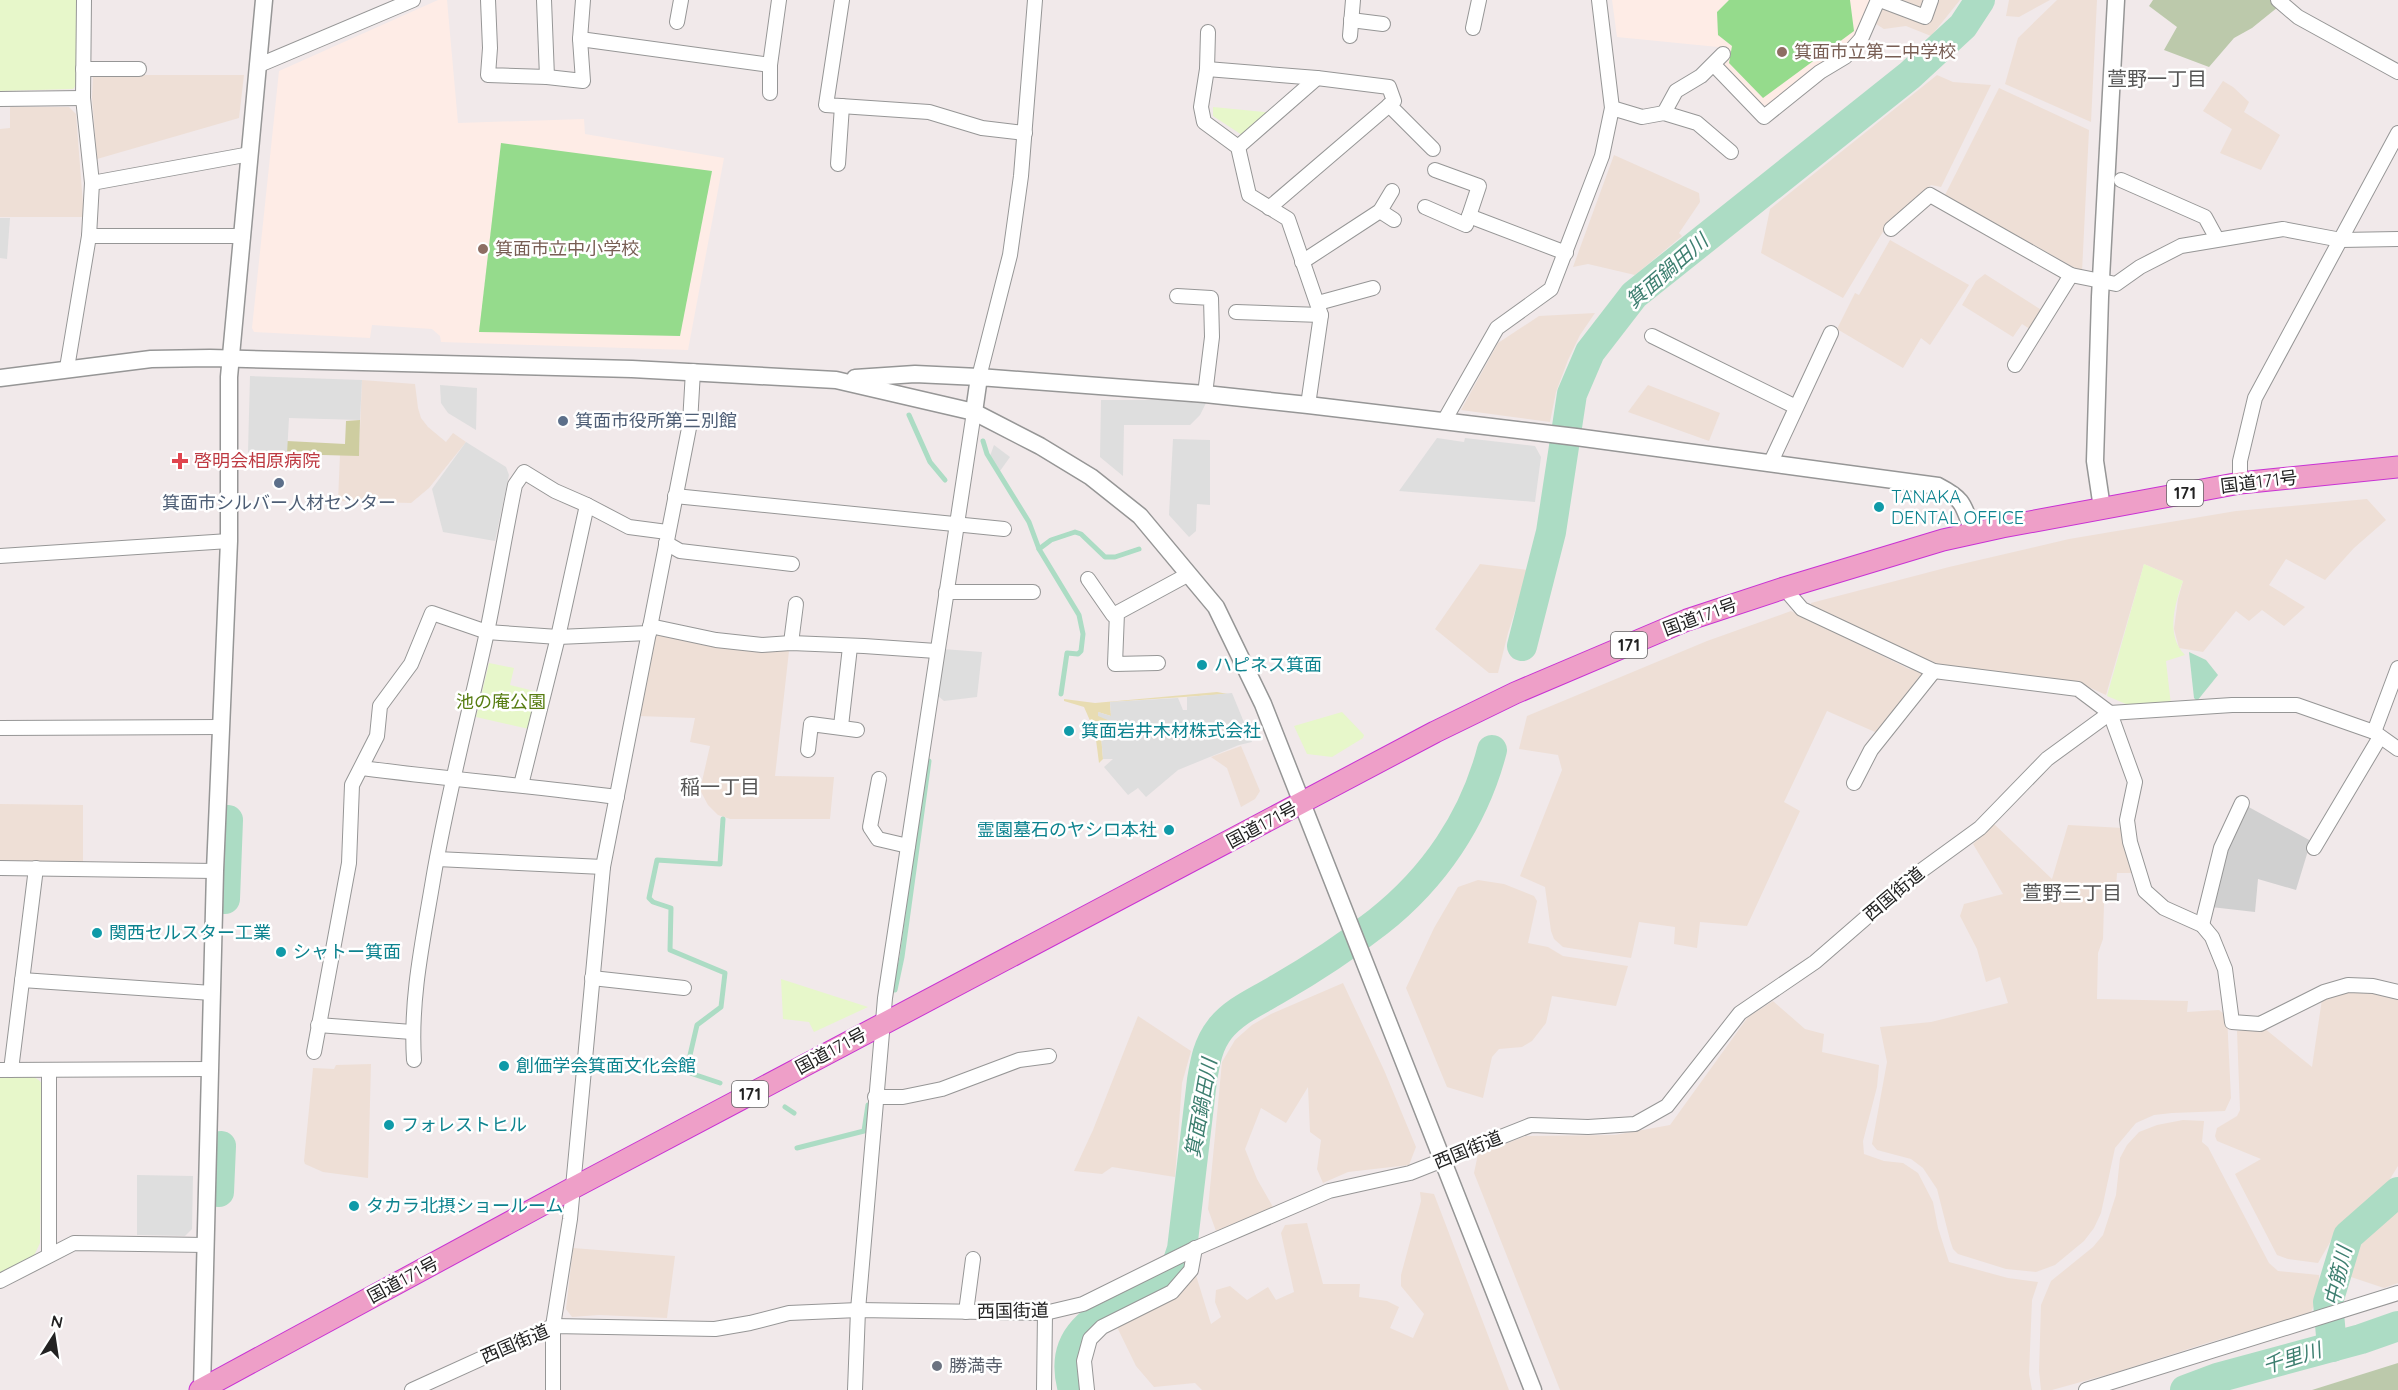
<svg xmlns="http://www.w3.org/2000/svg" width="2398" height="1390" font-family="Quicksand,'Noto Sans JP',sans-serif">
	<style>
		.education { fill: #feece6 }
		.religious { fill: #d0d0d0 }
		.farmland { fill: #eedfd6 }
		.grass { fill: #e8dcb2 }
		.forest { fill: #cecda0 }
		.cemetery { fill: #bcc9ab }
		.park { fill: #e7f7ca }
		.pitch { fill: #95db8c }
		.parking { fill: #dedede }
		.water { fill: #acdcc4 }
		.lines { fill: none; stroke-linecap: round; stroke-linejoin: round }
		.stream { stroke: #acdcc4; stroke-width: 5 }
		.river { stroke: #acdcc4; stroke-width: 30 }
		.minor-casing { stroke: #969696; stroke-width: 16 }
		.tertiary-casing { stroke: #969696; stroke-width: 19 }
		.trunk-casing { stroke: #c832d3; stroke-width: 23 }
		.minor { stroke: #fff; stroke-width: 14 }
		.tertiary { stroke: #fff; stroke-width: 16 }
		.trunk { stroke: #ee9fc8; stroke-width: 21 }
		.education-dot { fill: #8d6e63; stroke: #fff; stroke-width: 2 }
		.service-dot { fill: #5c6f8a; stroke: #fff; stroke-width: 2 }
		.health-dot { fill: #e0444e; stroke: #fff; stroke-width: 2 }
		.culture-dot { fill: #0f9aa8; stroke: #fff; stroke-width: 2 }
		.worship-dot { fill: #6b7280; stroke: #fff; stroke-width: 2 }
		.labels { text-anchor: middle; stroke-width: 5; stroke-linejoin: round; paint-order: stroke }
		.shield { fill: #fff; stroke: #646464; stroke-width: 1.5 }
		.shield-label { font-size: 16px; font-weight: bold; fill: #222 }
		.education-label { font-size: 18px; fill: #785e54; stroke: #fff; text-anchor: start }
		.service-label { font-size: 18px; fill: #4e5e75; stroke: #fff; text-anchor: start }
		.health-label { font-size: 18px; fill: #be3a42; stroke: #fff; text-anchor: start }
		.street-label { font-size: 18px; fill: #222; stroke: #fff }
		.culture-label { font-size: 18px; fill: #0d838f; stroke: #fff; text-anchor: start }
		.park-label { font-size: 18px; fill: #577d12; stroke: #fff }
		.worship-label { font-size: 18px; fill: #5b616d; stroke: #fff; text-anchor: start }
		.neighbourhood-label { font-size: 20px; fill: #555; stroke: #fff }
		.water-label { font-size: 20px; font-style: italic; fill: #3e7f70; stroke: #fff }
	</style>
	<rect width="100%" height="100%" fill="#f1e9ea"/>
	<g class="education">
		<polygon points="438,0 447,0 458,123 584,119 585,134 724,158 688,350 441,342 440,336 432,329 372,325 370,338 254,332 252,328 279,71"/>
		<polygon points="1612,0 1872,0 1869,12 1846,48 1811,69 1767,106 1759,104 1726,72 1724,62 1728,56 1718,47 1617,37"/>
	</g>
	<polygon class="religious" points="2245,805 2311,841 2296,890 2258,879 2255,912 2211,907 2225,850"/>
	<g class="farmland">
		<polygon points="1884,0 1960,0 1931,36 1906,26 1884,29 1876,24"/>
		<polygon points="2009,0 2050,0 2019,17 2006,16"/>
		<polygon points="2057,0 2097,0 2091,122 2005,84 2018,38"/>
		<polygon points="93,75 244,75 239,118 97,159 92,98"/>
		<polygon points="1937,75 1953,82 1991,85 1941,187 1931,185 1884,230 1843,298 1761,253 1770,209"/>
		<polygon points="2223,81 2233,87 2249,102 2244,112 2280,135 2261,170 2220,153 2232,129 2203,111"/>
		<polygon points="1999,88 2089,130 2082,272 1945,195"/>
		<polygon points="10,107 69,107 76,114 84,217 0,217 0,129 10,128"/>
		<polygon points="1614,155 1699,193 1700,202 1679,233 1682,236 1635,275 1588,264 1573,267"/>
		<polygon points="1890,240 1969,285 1930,345 1921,338 1903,368 1837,329 1855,293 1859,295"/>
		<polygon points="1985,274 2043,311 2030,329 2022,324 2013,337 1962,305 1976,281"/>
		<polygon points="1595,313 1580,335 1568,360 1556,392 1550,422 1461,410 1498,343 1539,316"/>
		<polygon points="362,380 415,384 418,408 421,418 428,427 446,442 453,433 466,442 429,488 411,503 338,501 340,454 359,455"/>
		<polygon points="1648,385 1720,413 1709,441 1628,412"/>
		<polygon points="2367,499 2386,520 2354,548 2325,580 2286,559 2269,585 2305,607 2284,626 2262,610 2249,621 2236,611 2203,652 2179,648 2174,629 2178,599 2183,581 2144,564 2106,695 2082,684 1953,670 1813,613 1811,603 1949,567 2069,539 2236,511"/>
		<polygon points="1480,564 1528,570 1508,633 1498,673 1489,673 1435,629"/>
		<polygon points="1791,611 1909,669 1928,673 1882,735 1827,711 1784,802 1800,811 1747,926 1700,922 1697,948 1674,944 1675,927 1639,922 1631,958 1563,947 1554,939 1551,931 1545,887 1520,876 1562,770 1558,755 1519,749 1527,716 1707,641"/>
		<polygon points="655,632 762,649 789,651 775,776 834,777 830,819 730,819 718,815 708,805 700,790 710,746 690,742 695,718 638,716"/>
		<polygon points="1241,746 1260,791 1255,799 1241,807 1227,768 1211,757"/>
		<polygon points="0,804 83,805 83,864 0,863"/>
		<polygon points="1994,824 2052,879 2068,825 2123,828 2122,838 2134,873 2117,873 2115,903 2104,903 2103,939 2098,953 2097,999 2188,1001 2187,1012 2219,1010 2227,1016 2231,1098 2225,1111 2172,1113 2154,1115 2136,1123 2115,1148 2101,1213 2094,1228 2084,1241 2055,1265 2036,1272 2006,1269 1958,1254 1953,1249 1950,1240 1937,1189 1923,1168 1911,1159 1877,1150 1872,1144 1887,1062 1880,1027 1931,1022 2008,1003 2000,977 1986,982 1977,949 1960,916 1964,904 2003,894 1973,844"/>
		<polygon points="1478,880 1504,884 1534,896 1537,901 1528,943 1548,947 1563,956 1628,966 1616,1006 1552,996 1546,1023 1532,1041 1522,1047 1499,1049 1492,1057 1483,1098 1447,1087 1406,988 1434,928 1458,887"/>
		<polygon points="1343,983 1384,1070 1416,1147 1409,1165 1348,1172 1323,1183 1317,1169 1321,1140 1310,1132 1308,1087 1286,1123 1261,1108 1245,1149 1257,1179 1273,1207 1216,1231 1208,1209 1222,1062 1235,1040 1252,1025 1271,1014"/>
		<polygon points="2350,990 2379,991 2398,996 2398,1166 2385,1187 2373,1201 2347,1219 2336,1232 2318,1263 2288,1259 2277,1255 2235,1174 2261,1159 2217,1141 2215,1136 2217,1128 2237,1116 2240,1110 2237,1031 2264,1028 2312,1067 2322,999"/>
		<polygon points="1773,1001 1805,1029 1824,1034 1822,1052 1879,1065 1877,1087 1863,1141 1864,1154 1884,1161 1903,1163 1918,1173 1933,1202 1938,1228 1949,1262 2008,1278 2038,1282 2032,1300 2029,1374 2032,1390 1560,1390 1474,1173 1478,1154 1526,1136 1615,1135 1670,1125 1748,1017"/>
		<polygon points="1138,1016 1191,1051 1182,1083 1175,1177 1112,1167 1102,1174 1074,1171 1093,1130"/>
		<polygon points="371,1064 368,1178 323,1172 305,1164 304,1161 313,1068 334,1069 336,1065"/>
		<polygon points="2183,1120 2204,1121 2202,1142 2208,1147 2269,1263 2278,1271 2319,1275 2319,1283 2323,1284 2321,1291 2310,1314 2207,1343 2117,1372 2052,1390 2041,1390 2039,1371 2041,1305 2051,1281 2093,1247 2103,1235 2116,1195 2120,1158 2127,1145 2139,1132 2157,1125"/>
		<polygon points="1420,1192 1434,1194 1509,1390 1202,1390 1195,1383 1154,1387 1136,1366 1117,1327 1177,1296 1189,1284 1195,1272 1211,1324 1221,1317 1215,1302 1216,1290 1230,1286 1247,1300 1268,1287 1276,1300 1294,1292 1281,1233 1285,1225 1307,1223 1323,1284 1360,1284 1359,1297 1387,1301 1399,1307 1390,1328 1413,1338 1424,1314 1401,1286 1401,1275 1421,1201"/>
		<polygon points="2398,1206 2398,1283 2384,1288 2348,1276 2355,1246 2365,1233 2389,1216"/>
		<polygon points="573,1248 675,1256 667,1318 599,1315 572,1317 566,1309"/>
	</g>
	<polygon class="grass" points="1217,692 1228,694 1110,702 1111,716 1098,712 1112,722 1100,723 1103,759 1099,763 1095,732 1084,707 1064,701 1064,699 1095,703"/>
	<polygon class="forest" points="360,420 359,456 287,454 287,441 345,444 346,421"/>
	<g class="cemetery">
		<polygon points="2153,0 2272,0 2278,7 2252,28 2234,38 2209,67 2164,50 2177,27 2149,6"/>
		<polygon points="2398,1363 2398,1390 2312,1390"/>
	</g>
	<g class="park">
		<polygon points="0,0 76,0 78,83 73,89 0,91"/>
		<polygon points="1213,107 1274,113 1242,135 1213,116"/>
		<path d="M2144 564 2183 581C2175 603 2165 636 2185 655L2166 661 2171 705 2126 704 2107 696Z"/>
		<polygon points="489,663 514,668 510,685 538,692 529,729 476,717"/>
		<polygon points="1342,712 1364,735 1363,738 1332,757 1307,754 1294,726"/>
		<polygon points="781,979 868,1007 814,1032 809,1022 783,1019"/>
		<path d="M0 1076C14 1076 34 1071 42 1084L40 1243 32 1260 0 1278Z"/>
	</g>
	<g class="pitch">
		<polygon points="1729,0 1850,0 1854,31 1763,98 1729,63 1732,46 1718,35 1717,12"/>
		<polygon points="501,143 712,171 680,336 479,332"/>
	</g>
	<g class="parking">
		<polygon points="0,218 10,218 7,259 0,258"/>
		<polygon points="250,376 362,380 360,420 289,418 287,454 248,452"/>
		<polygon points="440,385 477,388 476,430 448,413 441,403"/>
		<polygon points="1101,400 1162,400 1206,403 1200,415 1190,425 1124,425 1123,476 1100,457"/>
		<polygon points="1437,438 1464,442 1465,438 1535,446 1541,457 1535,502 1399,491"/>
		<polygon points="1173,439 1210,440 1210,505 1197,504 1196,531 1189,537 1169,515"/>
		<polygon points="466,442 506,467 509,475 495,541 443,532 432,489"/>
		<polygon points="994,445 1010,457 1000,471 990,456"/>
		<polygon points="943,649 982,652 977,697 944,701 936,694"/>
		<polygon points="1232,693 1252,742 1239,745 1178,770 1146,797 1138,788 1128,795 1104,767 1113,759 1103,759 1100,723 1110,721 1098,716 1098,712 1111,716 1110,702 1178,698 1183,710 1187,710 1187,697"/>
		<polygon points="137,1175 193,1176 192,1229 185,1236 137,1235"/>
	</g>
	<polygon class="water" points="2189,652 2206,660 2218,675 2197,701 2194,698"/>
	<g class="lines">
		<g class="stream">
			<polyline points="909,415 930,462 945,480"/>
			<polyline points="983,441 987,454 1029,522 1039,549 1079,615 1083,634 1081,651 1078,654 1067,653 1061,694"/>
			<polyline points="1039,549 1051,540 1075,532 1081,534 1105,557 1115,557 1139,549"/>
			<polyline points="895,990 902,957 929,761"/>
			<polyline points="720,1083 690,1073 687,1068 697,1025 721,1007 725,973 670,950 671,908 653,902 649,898 657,860 720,864 723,819"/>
			<polyline points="785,1107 794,1113"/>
			<polyline points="797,1148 864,1131 868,1105"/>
		</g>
		<g class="river">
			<polyline points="1522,646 1551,532 1572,394 1590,352 1634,295 1910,75 1963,26 1980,0"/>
			<polyline points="225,899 228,820"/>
			<polyline points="219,1192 221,1146"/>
			<polyline points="2332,1347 2328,1302 2348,1236 2398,1192"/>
			<path d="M1073 1390C1053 1321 1120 1309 1165 1282L1174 1273 1182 1249 1202 1080C1205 1062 1208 1044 1220 1029 1234 1011 1256 1002 1276 990 1311 970 1346 947 1378 922 1434 878 1474 819 1492 750"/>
			<polyline points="2185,1390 2217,1378 2361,1339 2398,1326"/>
		</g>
		<g class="minor-casing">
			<g id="minor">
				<polyline points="488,0 490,48 488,75 547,77 583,81 580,39 583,0"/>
				<polyline points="544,0 547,77"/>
				<polyline points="842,0 826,105 929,112 982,128 1025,133"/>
				<polyline points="1880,0 1925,17 1931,0"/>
				<polyline points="2278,0 2298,17 2398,72"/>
				<polyline points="1351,20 1383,24"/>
				<polyline points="677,22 681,0"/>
				<polyline points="1473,28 1479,0"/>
				<polyline points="1208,32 1207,69 1201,107 1204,122 1238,147 1249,195 1288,219 1321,315 1308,405"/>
				<polyline points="1350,36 1353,0"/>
				<polyline points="580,39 770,65"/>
				<polyline points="1714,65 1764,117 1820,72 1845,57 1861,39 1878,0"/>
				<polyline points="257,66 413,0"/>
				<polyline points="83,69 139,69"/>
				<polyline points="1207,69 1317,78 1389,87 1394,101 1269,208"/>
				<polyline points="770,93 770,65 779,0"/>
				<polyline points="0,99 83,98"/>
				<polyline points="1389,105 1433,149"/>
				<polyline points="1612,108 1642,117 1664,113 1697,123 1731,152"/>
				<polyline points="1664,113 1676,91 1701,76 1723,54"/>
				<polyline points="1238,147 1317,78"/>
				<polyline points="838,164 842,106"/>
				<polyline points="2121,180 2205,217 2217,239"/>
				<polyline points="92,183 250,154"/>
				<polyline points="1425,207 1466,225 1479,186 1435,170"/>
				<polyline points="1380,211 1394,220"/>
				<polyline points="1469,216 1566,253"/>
				<polyline points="1891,229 1930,195 2071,275 2116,284 2140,267 2181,246 2283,229 2341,240 2398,239"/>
				<polyline points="89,236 243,236"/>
				<polyline points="1302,262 1380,211 1392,191"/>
				<polyline points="1177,296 1211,298 1212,337 1205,394"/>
				<polyline points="1318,303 1373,288"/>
				<polyline points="1236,312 1321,315"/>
				<polyline points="1652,336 1796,407"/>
				<polyline points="2015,365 2071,275"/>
				<polyline points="67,368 89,236 92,183 83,98 84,0"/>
				<polyline points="979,377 1010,255 1021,176 1035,0"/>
				<polyline points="1444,421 1497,328 1551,289 1602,156 1612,108 1599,0"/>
				<polyline points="1770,464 1831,333"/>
				<polyline points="2240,483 2240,461 2255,398 2398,133"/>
				<polyline points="675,496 1004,529"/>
				<polyline points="666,543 680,551 792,564"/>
				<polyline points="0,556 229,541"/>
				<polyline points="1088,579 1113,615"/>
				<polyline points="1784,588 1802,609 1934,671 2078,689 2110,713 2135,782 2127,820 2130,842 2145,891 2164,908 2202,925 2212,937 2225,969 2232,1022 2260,1024 2324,992 2348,985 2373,986 2398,992"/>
				<polyline points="946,592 1033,592"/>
				<polyline points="650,626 716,640 762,645 791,643 864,646 936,651"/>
				<polyline points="791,643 796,604"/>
				<polyline points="1158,663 1115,664 1117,613 1189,574"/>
				<polyline points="841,726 850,647"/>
				<polyline points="0,728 221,727"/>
				<polyline points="2374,732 2398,668"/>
				<polyline points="808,750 811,724 857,730"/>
				<path d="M362 768C447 779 532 786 617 797"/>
				<polyline points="879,779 870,827 878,839 908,846"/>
				<polyline points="1854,783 1871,750 1934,671"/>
				<polyline points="521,785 558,637 587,505"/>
				<polyline points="2314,848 2380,737"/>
				<polyline points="437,859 603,867"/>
				<polyline points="0,868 215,871"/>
				<polyline points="2202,925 2221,848 2242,803"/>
				<polyline points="592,978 684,988"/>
				<polyline points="22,980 212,993"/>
				<polyline points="318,1025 412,1032"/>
				<polyline points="314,1052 349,863 352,785 377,736 380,706 411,664 432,613 487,632 558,637 649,633"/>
				<path d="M414 1060C410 999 423 940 433 880 447 796 469 715 487 632 497 583 505 534 515 485L524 472 555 491 587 505 629 527 667 532"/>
				<polyline points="0,1070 211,1069"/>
				<polyline points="11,1070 36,868"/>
				<polyline points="875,1097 903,1097 942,1089 1019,1060 1049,1056"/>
				<polyline points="49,1255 49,1070"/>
				<polyline points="0,1281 74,1243 205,1245"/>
				<polyline points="966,1312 973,1259"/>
				<polyline points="412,1390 553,1326 715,1329 750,1323 789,1313 858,1310 1045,1313 1083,1304 1194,1249 1329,1191 1410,1173 1531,1125 1588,1127 1635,1124 1667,1106 1740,1013 1815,962 1914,876 1980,828 2047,759 2110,713 2232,705 2297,705 2374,732 2398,749"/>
				<polyline points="553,1390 553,1326 570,1219 603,867 690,423 693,371"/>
				<polyline points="855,1390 858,1310 885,998 974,412"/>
				<polyline points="1044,1390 1045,1313"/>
				<polyline points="1087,1390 1084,1361 1090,1339 1102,1327 1172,1292 1191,1270 1195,1248"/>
				<polyline points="2086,1390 2398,1293"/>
			</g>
		</g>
		<g class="tertiary-casing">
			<g id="tertiary">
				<polyline points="0,378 151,359 210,358 632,369 836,380 974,412 1040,446 1091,477 1140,516 1216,607 1263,704 1533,1390"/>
				<polyline points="855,378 915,374 979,377"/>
				<path d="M974 412 979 377 1205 394 1308 405 1576 437 1938 486C1965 500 1963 505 1973 532"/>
				<polyline points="2102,508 2095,461 2100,297 2116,0"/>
				<polyline points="202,1389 215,871 229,541 229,377 264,0"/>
			</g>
		</g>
		<g class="trunk-casing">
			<polyline id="trunk" points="200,1390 573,1188 1435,732 1515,693 1687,620 1784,588 1943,540 2002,527 2240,483 2398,467"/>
		</g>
		<use href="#minor" class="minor"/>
		<use href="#tertiary" class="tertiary"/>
		<use href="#trunk" class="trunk"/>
	</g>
	<g class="education-dot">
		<circle cx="1782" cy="52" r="6"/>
		<circle cx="483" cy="249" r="6"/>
	</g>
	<g class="service-dot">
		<circle cx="563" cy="421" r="6"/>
		<circle cx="279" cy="483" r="6"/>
	</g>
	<path class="health-dot" d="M177 452h6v6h6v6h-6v6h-6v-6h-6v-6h6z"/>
	<g class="culture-dot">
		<circle cx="1879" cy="507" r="6"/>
		<circle cx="1202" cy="665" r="6"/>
		<circle cx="1069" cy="731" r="6"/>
		<circle cx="1169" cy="830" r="6"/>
		<circle cx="97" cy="933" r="6"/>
		<circle cx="281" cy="952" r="6"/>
		<circle cx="504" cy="1066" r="6"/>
		<circle cx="389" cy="1125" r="6"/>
		<circle cx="354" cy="1206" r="6"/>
	</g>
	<circle class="worship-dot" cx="937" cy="1366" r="6"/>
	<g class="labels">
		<g class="shield">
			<rect x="2167" y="480" width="36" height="26" rx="4.5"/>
			<rect x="1611" y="632" width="36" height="26" rx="4.5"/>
			<rect x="732" y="1081" width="36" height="26" rx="4.5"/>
		</g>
		<g class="shield-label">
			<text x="2185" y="499">171</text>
			<text x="1629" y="651">171</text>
			<text x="750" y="1100">171</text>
		</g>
		<g class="education-label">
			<text x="1794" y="58">箕面市立第二中学校</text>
			<text x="495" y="255">箕面市立中小学校</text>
		</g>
		<g class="service-label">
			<text x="575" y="427">箕面市役所第三別館</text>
			<text x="279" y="509" text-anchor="middle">箕面市シルバー人材センター</text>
		</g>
		<g class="health-label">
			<text x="194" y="467">啓明会相原病院</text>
		</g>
		<g class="street-label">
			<text transform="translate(2259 482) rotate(-7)" y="6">国道171号</text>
			<text transform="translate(1700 617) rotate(-20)" y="6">国道171号</text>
			<text transform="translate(1262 825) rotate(-28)" y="6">国道171号</text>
			<text transform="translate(1894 894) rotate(-40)" y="6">西国街道</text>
			<text transform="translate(831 1051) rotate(-28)" y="6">国道171号</text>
			<text transform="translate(1468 1150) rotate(-22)" y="6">西国街道</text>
			<text transform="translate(403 1280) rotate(-28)" y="6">国道171号</text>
			<text transform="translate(1013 1311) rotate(-1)" y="6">西国街道</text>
			<text transform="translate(515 1344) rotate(-23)" y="6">西国街道</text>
		</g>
		<g class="culture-label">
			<text x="1891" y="503">TANAKA<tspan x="1891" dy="21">DENTAL OFFICE</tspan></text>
			<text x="1214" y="671">ハピネス箕面</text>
			<text x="1081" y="737">箕面岩井木材株式会社</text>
			<text x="1157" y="836" text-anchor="end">霊園墓石のヤシロ本社</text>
			<text x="109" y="939">関西セルスター工業</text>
			<text x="293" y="958">シャトー箕面</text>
			<text x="516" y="1072">創価学会箕面文化会館</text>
			<text x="401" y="1131">フォレストヒル</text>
			<text x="366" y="1212">タカラ北摂ショールーム</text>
		</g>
		<g class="park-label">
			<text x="501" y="708">池の庵公園</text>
		</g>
		<g class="worship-label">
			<text x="949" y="1372">勝満寺</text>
		</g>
		<g class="neighbourhood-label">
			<text x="2157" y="86">萱野一丁目</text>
			<text x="720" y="794">稲一丁目</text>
			<text x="2072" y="900">萱野三丁目</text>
		</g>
		<g class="water-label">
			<text transform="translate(1667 271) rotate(-41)" y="7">箕面鍋田川</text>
			<text transform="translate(1201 1108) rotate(-80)" y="7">箕面鍋田川</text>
			<text transform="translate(2338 1276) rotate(-77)" y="7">中筋川</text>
			<text transform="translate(2292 1358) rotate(-17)" y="7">千里川</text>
		</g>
	</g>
	<g transform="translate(54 1336) rotate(12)" stroke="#ffffff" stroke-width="4.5" paint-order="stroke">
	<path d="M0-4.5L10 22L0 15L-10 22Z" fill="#222222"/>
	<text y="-9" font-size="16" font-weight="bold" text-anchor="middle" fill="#222222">N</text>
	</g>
</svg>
